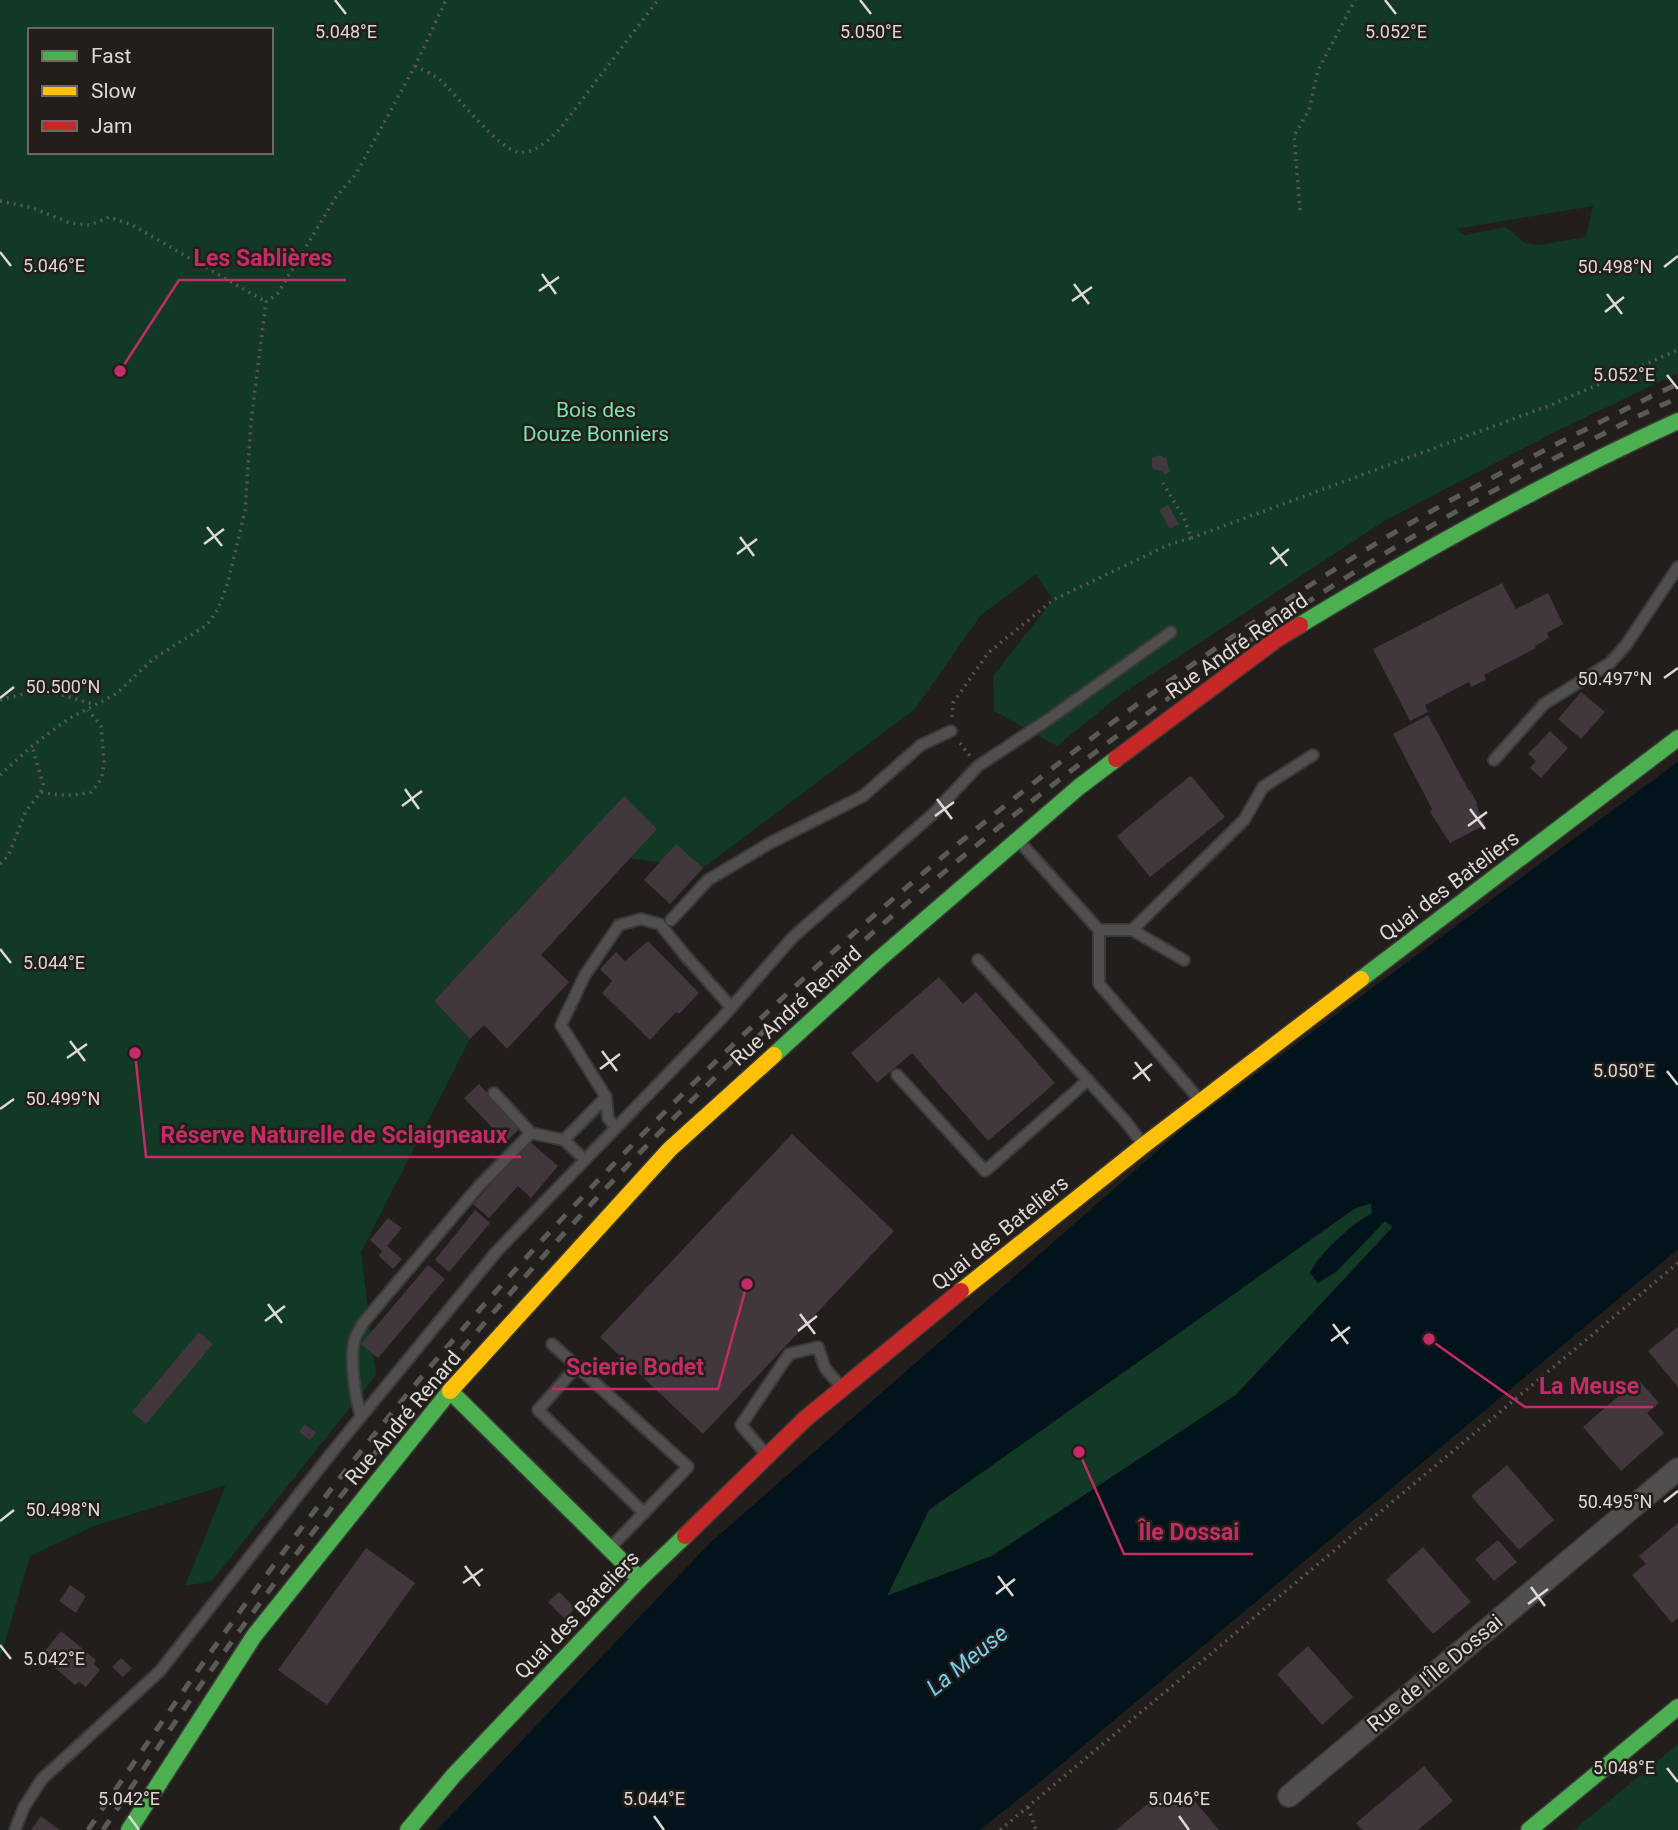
<svg xmlns="http://www.w3.org/2000/svg" width="1678" height="1830" font-family="Roboto,sans-serif">
	<style>
		.green { fill: #113926; fill-rule: evenodd }
		.water { fill: #03131b; fill-rule: evenodd }
		.building { fill: #41373d }
		.lines { fill: none; stroke-linecap: round; stroke-linejoin: round }
		.lane-casing { stroke: #3c3a38; stroke-width: 14 }
		.street-casing { stroke: #3c3a38; stroke-width: 24 }
		.fast-casing { stroke: #3c3a38; stroke-width: 19 }
		.slow-casing { stroke: #3c3a38; stroke-width: 19 }
		.jam-casing { stroke: #3c3a38; stroke-width: 19 }
		.path { stroke: #585655; stroke-width: 3.5; stroke-dasharray: 2 5; stroke-linecap: butt }
		.lane { stroke: #514f4d; stroke-width: 10 }
		.street { stroke: #514f4d; stroke-width: 21 }
		.fast { stroke: #4caf50; stroke-width: 16 }
		.slow { stroke: #ffc107; stroke-width: 16 }
		.jam { stroke: #c62828; stroke-width: 16 }
		.rail { stroke: #5c5a56; stroke-width: 5; stroke-dasharray: 12 12; stroke-linecap: butt }
		.ticks { fill: none; stroke: #dcd8d5; stroke-width: 2.5 }
		.labels { text-anchor: middle; stroke-width: 5; stroke-linejoin: round; paint-order: stroke }
		.park-label { font-size: 21px; fill: #7ae4ad; stroke: #231e19 }
		.street-label { font-size: 21px; fill: #dcd8d5; stroke: #231e19 }
		.water-label { font-size: 23px; font-style: italic; fill: #74cef3; stroke: #231e19 }
		.ticks-label { font-size: 18px; text-anchor: middle; fill: #dcd8d5; stroke: #231e19; stroke-width: 5; stroke-linejoin: round; paint-order: stroke }
		.leader { fill: none; stroke: #c52b67; stroke-width: 2.5 }
		.callout-dot { fill: #c52b67; stroke: #231e19; stroke-width: 2.5 }
		.callout-label { font-size: 23px; text-anchor: middle; font-weight: bold; fill: #c52b67; stroke: #231e19; stroke-width: 5; stroke-linejoin: round; paint-order: stroke }
	</style>
	<rect width="100%" height="100%" fill="#211e1b"/>
	<g class="green">
		<path d="M0 0H1678V373L1555 432 1386 520 1120 695 1057 746 994 711 993 676 1053 600 1036 574 981 615 915 709 703 868 573 851 434 1001 470 1039 361 1252 376 1375 212 1581 185 1586 226 1485 94 1526 30 1556 0 1659ZM30 30H271V152H30ZM1593 206 1586 237 1540 245 1525 243 1506 227 1465 235 1456 229Z"/>
		<polygon points="1371,1202 1373,1213 1352,1225 1315,1263 1318,1283 1337,1271 1385,1221 1393,1226 1236,1395 992,1556 886,1596 929,1509 1354,1209"/>
		<polygon points="1678,1744 1678,1830 1574,1830"/>
	</g>
	<path class="water" d="M1678 762V1249L1040 1782 980 1830H437L709 1544 1187 1125ZM1371 1203 1372 1213C1351 1226 1321 1251 1310 1273L1318 1283 1337 1271 1385 1221 1393 1227 1236 1395 992 1556 887 1596 929 1510 1354 1209Z"/>
	<g class="building">
		<polygon points="1160,455 1167,459 1168,467 1171,471 1165,475 1162,471 1154,470 1152,467 1152,458"/>
		<polygon points="1168,505 1179,524 1170,529 1159,510"/>
		<polygon points="1502,583 1516,609 1548,593 1563,624 1547,633 1549,638 1535,646 1536,648 1484,675 1486,680 1471,687 1469,682 1425,705 1428,712 1410,721 1373,649"/>
		<polygon points="1581,692 1605,712 1581,739 1558,719"/>
		<polygon points="1428,715 1469,791 1470,790 1477,803 1476,804 1485,825 1450,843 1430,812 1432,809 1393,734"/>
		<polygon points="1550,731 1568,748 1541,778 1530,768 1536,761 1528,754"/>
		<polygon points="1190,776 1192,777 1225,817 1150,877 1117,836"/>
		<polygon points="624,796 657,829 541,955 569,982 507,1049 484,1025 470,1039 434,1001"/>
		<polygon points="676,844 703,868 670,904 644,880"/>
		<polygon points="648,941 699,993 679,1014 676,1012 650,1040 602,993 612,981 600,969 616,952 625,961"/>
		<polygon points="939,977 963,1004 976,992 1055,1083 988,1141 912,1053 877,1083 851,1053"/>
		<polygon points="479,1084 520,1128 506,1142 464,1098"/>
		<polygon points="792,1134 894,1231 703,1434 600,1337"/>
		<polygon points="529,1141 558,1166 531,1198 518,1186 489,1218 473,1204"/>
		<polygon points="475,1210 490,1223 449,1272 435,1260"/>
		<polygon points="388,1218 402,1228 387,1246 402,1259 393,1269 379,1256 382,1251 370,1240"/>
		<polygon points="428,1265 445,1279 378,1358 361,1344"/>
		<polygon points="1678,1327 1678,1387 1648,1351"/>
		<polygon points="199,1332 213,1344 146,1424 132,1412"/>
		<polygon points="1638,1379 1659,1403 1647,1413 1664,1433 1621,1471 1583,1427"/>
		<polygon points="305,1424 316,1433 310,1440 299,1432"/>
		<polygon points="1507,1465 1554,1520 1519,1550 1471,1496"/>
		<polygon points="1678,1523 1678,1618 1672,1623 1632,1575 1646,1564 1639,1556"/>
		<polygon points="1498,1540 1517,1562 1494,1581 1475,1559"/>
		<polygon points="1423,1547 1471,1602 1433,1634 1386,1580"/>
		<polygon points="366,1548 415,1583 327,1705 278,1670"/>
		<polygon points="70,1585 86,1596 76,1613 59,1601"/>
		<polygon points="559,1592 575,1608 565,1619 548,1602"/>
		<polygon points="61,1631 96,1660 94,1664 100,1670 86,1687 79,1682 75,1685 41,1656"/>
		<polygon points="1308,1646 1353,1697 1322,1725 1277,1674"/>
		<polygon points="121,1658 132,1668 123,1677 112,1667"/>
		<polygon points="1424,1766 1453,1801 1418,1830 1362,1830 1356,1823"/>
		<polygon points="1162,1792 1173,1805 1188,1793 1219,1830 1116,1830"/>
		<polygon points="41,1816 60,1830 31,1830"/>
	</g>
	<g class="lines">
		<g class="lane-casing">
			<g id="lane">
				<polyline points="1494,760 1544,704 1610,663 1626,645 1678,567"/>
				<polyline points="1018,840 1099,930 1099,984 1199,1099"/>
				<polyline points="671,920 708,880 770,843 863,796 921,745 951,731"/>
				<polyline points="1099,930 1132,930 1244,820 1263,787 1313,755"/>
				<polyline points="1132,930 1184,960"/>
				<polyline points="978,960 1126,1122 1142,1143"/>
				<polyline points="897,1075 985,1171 1088,1080"/>
				<polyline points="494,1093 531,1133"/>
				<polyline points="616,1128 608,1118 606,1097 561,1025 585,975 619,925 641,919 660,924 684,954 731,1007"/>
				<polyline points="564,1140 585,1160"/>
				<polyline points="552,1344 688,1467 611,1547"/>
				<polyline points="577,1366 538,1410 644,1513"/>
				<path d="M361 1416C355 1398 349 1356 355 1338 357 1333 361 1327 363 1323L478 1187 531 1133 564 1140 606 1097"/>
				<polyline points="765,1453 741,1425 789,1354 818,1347 825,1368 842,1388"/>
				<polyline points="15,1830 24,1807 42,1779 160,1671 337,1446 497,1251 722,1018 793,937 934,813 978,766 1049,719 1171,632"/>
			</g>
		</g>
		<g class="street-casing">
			<polyline id="street" points="1289,1796 1678,1469"/>
		</g>
		<g class="fast-casing">
			<g id="fast">
				<path d="M1300 625C1422 551 1548 480 1678 421"/>
				<polyline points="1361,979 1678,738"/>
				<polyline points="774,1055 877,961 1079,787 1116,759"/>
				<polyline points="450,1391 640,1579"/>
				<polyline points="129,1830 254,1636 450,1391"/>
				<polyline points="408,1830 454,1775 640,1579 685,1536"/>
				<polyline points="1529,1830 1678,1707"/>
			</g>
		</g>
		<g class="slow-casing">
			<g id="slow">
				<polyline points="961,1291 1144,1145 1361,979"/>
				<polyline points="450,1391 670,1149 774,1055"/>
			</g>
		</g>
		<g class="jam-casing">
			<g id="jam">
				<polyline points="1116,759 1277,639 1300,625"/>
				<polyline points="685,1536 805,1419 961,1291"/>
			</g>
		</g>
		<g class="path">
			<path d="M415 66C423 70 432 74 439 79 456 94 498 149 518 152 534 155 548 140 559 130L658 0"/>
			<polyline points="0,201 33,208 70,223 90,225 109,217 132,225 266,302"/>
			<polyline points="1300,210 1294,136 1309,110 1318,70 1355,0"/>
			<polyline points="1191,538 1551,405 1678,350"/>
			<polyline points="0,700 32,692 62,695 93,704"/>
			<polyline points="952,717 953,703 988,653 1053,600 1168,545 1191,538 1184,518 1163,483"/>
			<polyline points="960,743 970,756"/>
			<polyline points="0,775 32,746 68,719 116,694 153,659 207,625 218,609 228,582 245,511 251,422 266,302 278,293 336,197 356,174 415,66 446,0"/>
			<path d="M41 792C59 796 73 796 91 792L102 778 104 761 101 726 88 710"/>
			<polyline points="0,864 8,856 26,811 41,792 43,784 32,746"/>
			<polyline points="1028,1807 1036,1830"/>
			<polyline points="1000,1830 1678,1263"/>
		</g>
		<use href="#lane" class="lane"/>
		<use href="#street" class="street"/>
		<use href="#fast" class="fast"/>
		<use href="#slow" class="slow"/>
		<use href="#jam" class="jam"/>
		<g class="rail">
			<path d="M88 1830C191 1678 296 1527 414 1386 685 1064 1002 777 1359 554 1454 495 1554 445 1654 395L1678 384"/>
			<path d="M103 1830C135 1782 167 1733 200 1686 271 1586 345 1487 424 1394 505 1297 590 1202 679 1113 830 963 993 825 1166 700 1297 604 1435 518 1581 445 1613 429 1645 412 1678 398"/>
		</g>
	</g>
	<path class="ticks" d="M335 0 346 14M860 0 871 14M1385 0 1396 14M0 252 11 266M1664 267 1678 256M542 274 556 294M1074 284 1089 304M539 291 559 277M1607 294 1622 314M1072 301 1092 287M1605 312 1624 297M1667 375 1678 389M207 527 222 546M740 537 754 556M204 544 224 529M1272 547 1287 566M737 554 757 539M1270 564 1289 549M1664 678 1678 668M0 698 14 687M405 789 419 809M937 799 952 819M402 806 422 791M1470 809 1485 829M935 816 954 802M1468 826 1487 812M0 949 11 963M70 1041 85 1061M602 1051 617 1071M67 1058 87 1044M1135 1062 1150 1081M600 1069 620 1054M1667 1071 1678 1085M1133 1079 1152 1064M0 1109 14 1099M268 1304 282 1323M800 1314 815 1334M265 1321 285 1306M1333 1324 1348 1344M798 1331 817 1316M1331 1341 1350 1327M1664 1502 1678 1491M0 1521 14 1510M465 1566 480 1586M998 1576 1013 1596M463 1583 483 1569M1531 1587 1545 1606M996 1594 1015 1579M1528 1604 1548 1589M0 1645 11 1659M1667 1768 1678 1782M129 1816 139 1830M654 1816 664 1830M1179 1816 1189 1830"/>
	<g class="labels">
		<g class="park-label">
			<text x="596" y="417">Bois des<tspan x="596" dy="24">Douze Bonniers</tspan></text>
		</g>
		<g class="street-label">
			<text transform="translate(1237 646) rotate(-35)" y="7">Rue André Renard</text>
			<text transform="translate(1449 886) rotate(-37)" y="7">Quai des Bateliers</text>
			<text transform="translate(796 1006) rotate(-42)" y="7">Rue André Renard</text>
			<text transform="translate(1000 1233) rotate(-39)" y="7">Quai des Bateliers</text>
			<text transform="translate(403 1418) rotate(-50)" y="7">Rue André Renard</text>
			<text transform="translate(577 1615) rotate(-46)" y="7">Quai des Bateliers</text>
			<text transform="translate(1435 1673) rotate(-40)" y="7">Rue de l'Île Dossai</text>
		</g>
		<g class="water-label">
			<text transform="translate(967 1660) rotate(-39)" y="8">La Meuse</text>
		</g>
	</g>
	<g class="ticks-label">
		<text x="346" y="38">5.048°E</text>
		<text x="871" y="38">5.050°E</text>
		<text x="1396" y="38">5.052°E</text>
		<text x="54" y="272">5.046°E</text>
		<text x="1615" y="273">50.498°N</text>
		<text x="1624" y="381">5.052°E</text>
		<text x="1615" y="685">50.497°N</text>
		<text x="63" y="693">50.500°N</text>
		<text x="54" y="969">5.044°E</text>
		<text x="1624" y="1077">5.050°E</text>
		<text x="63" y="1105">50.499°N</text>
		<text x="1615" y="1508">50.495°N</text>
		<text x="63" y="1516">50.498°N</text>
		<text x="54" y="1665">5.042°E</text>
		<text x="1624" y="1774">5.048°E</text>
		<text x="129" y="1805">5.042°E</text>
		<text x="654" y="1805">5.044°E</text>
		<text x="1179" y="1805">5.046°E</text>
	</g>
	<path class="leader" d="M120 371L179 280H346M135 1053L146 1157H521M747 1284L718 1389H552M1429 1339L1525 1407H1653M1079 1452L1124 1554H1253"/>
	<g class="callout-dot">
		<circle cx="120" cy="371" r="7"/>
		<circle cx="135" cy="1053" r="7"/>
		<circle cx="747" cy="1284" r="7"/>
		<circle cx="1429" cy="1339" r="7"/>
		<circle cx="1079" cy="1452" r="7"/>
	</g>
	<g class="callout-label">
		<text x="263" y="266">Les Sablières</text>
		<text x="334" y="1143">Réserve Naturelle de Sclaigneaux</text>
		<text x="635" y="1375">Scierie Bodet</text>
		<text x="1589" y="1394">La Meuse</text>
		<text x="1189" y="1540">Île Dossai</text>
	</g>
	<rect x="28" y="28" width="245" height="126" fill="#231e19" stroke="#6d6864" stroke-width="2"/>
	<rect x="42" y="51" width="35" height="10" fill="#4caf50" stroke="#6d6864" stroke-width="2"/>
	<text x="91" y="63" font-size="21" fill="#dcd8d5">Fast</text>
	<rect x="42" y="86" width="35" height="10" fill="#ffc107" stroke="#6d6864" stroke-width="2"/>
	<text x="91" y="98" font-size="21" fill="#dcd8d5">Slow</text>
	<rect x="42" y="121" width="35" height="10" fill="#c62828" stroke="#6d6864" stroke-width="2"/>
	<text x="91" y="133" font-size="21" fill="#dcd8d5">Jam</text>
</svg>
